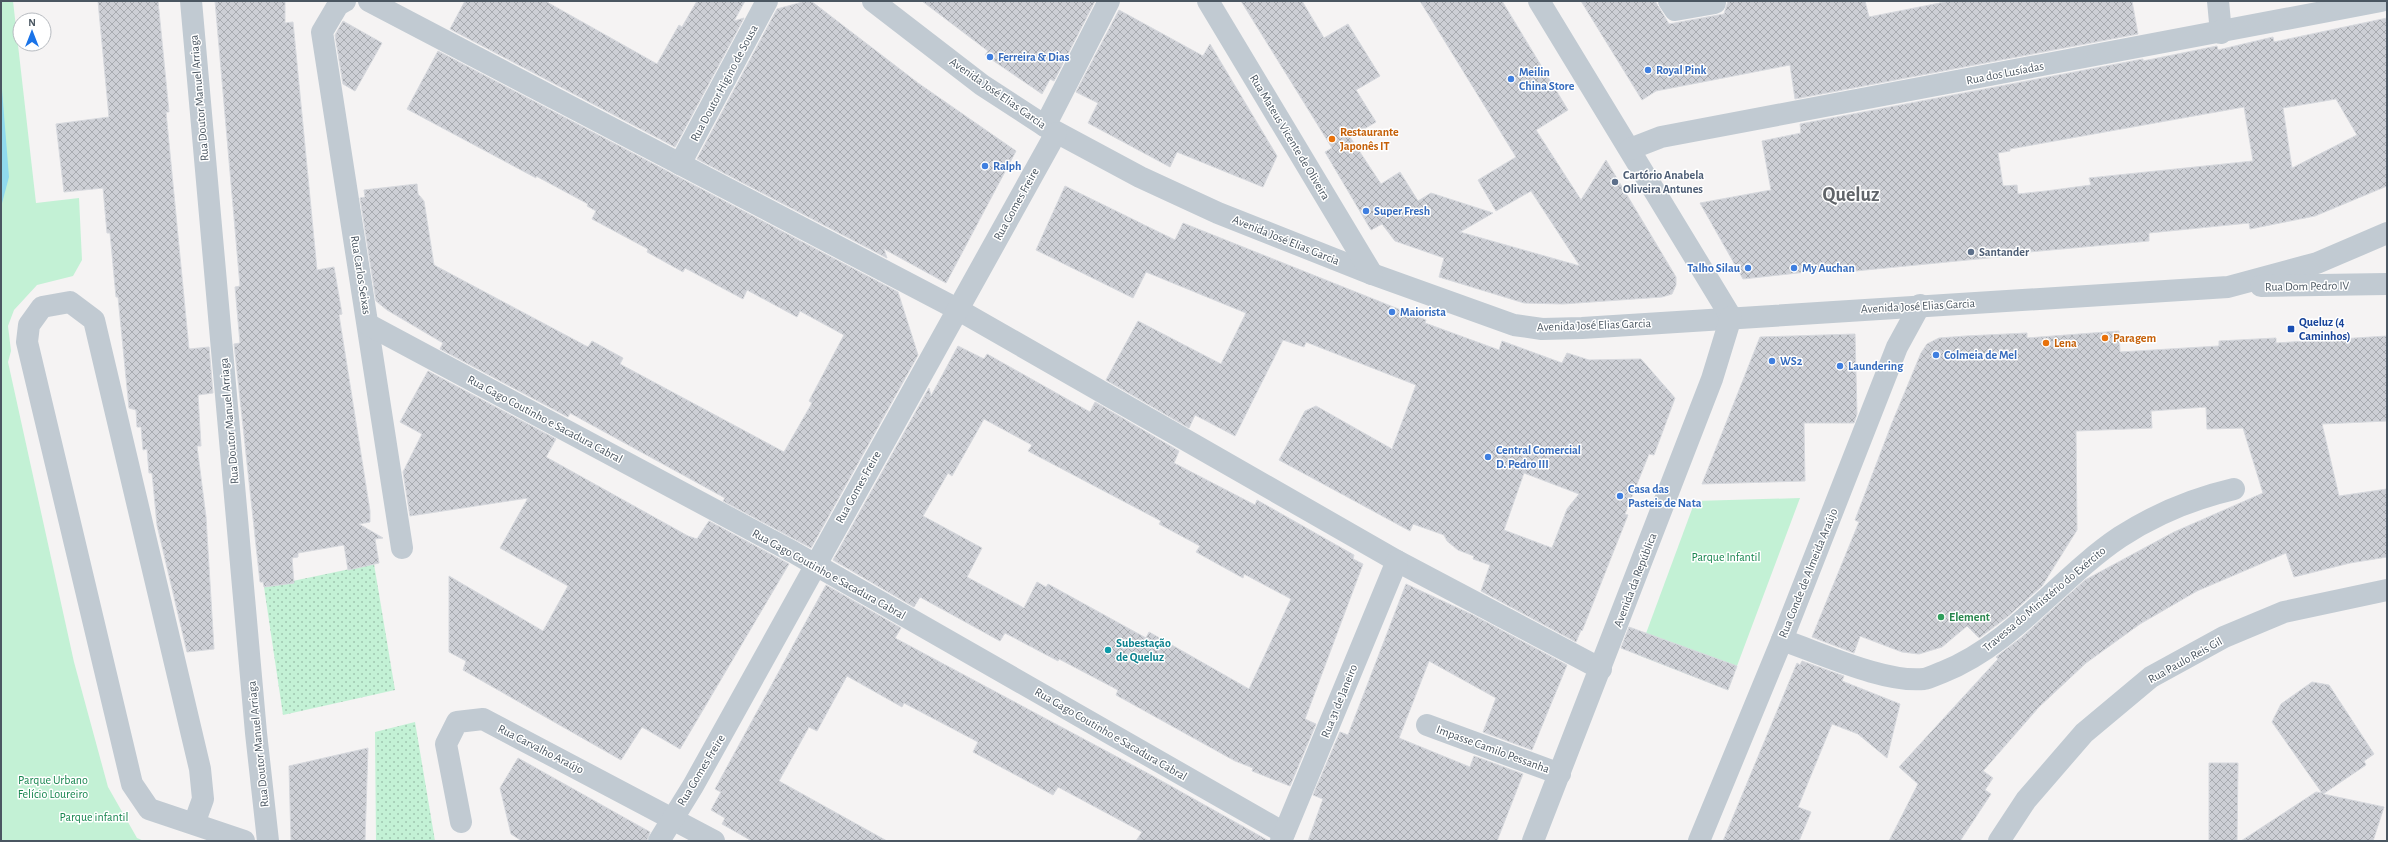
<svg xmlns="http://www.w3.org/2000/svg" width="2388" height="842" font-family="'Alegreya Sans',sans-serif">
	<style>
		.grass { fill: url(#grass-dots) }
		.green { fill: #c3f1d5 }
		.water { fill: #90daee }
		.building { fill: url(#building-cross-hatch); stroke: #d7d9de; fill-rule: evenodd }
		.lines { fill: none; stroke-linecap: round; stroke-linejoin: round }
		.minor { stroke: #c1cad2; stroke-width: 22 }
		.shop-dot { fill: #3f7fe0; stroke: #fff; stroke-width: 1.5 }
		.food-dot { fill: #e8710a; stroke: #fff; stroke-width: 1.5 }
		.service-dot { fill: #5c6f8a; stroke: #fff; stroke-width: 1.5 }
		.transit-dot { fill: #1a4fb4; stroke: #fff; stroke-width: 1.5 }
		.leisure-dot { fill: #2e9e5b; stroke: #fff; stroke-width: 1.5 }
		.culture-dot { fill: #0f9aa8; stroke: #fff; stroke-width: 1.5 }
		.labels { text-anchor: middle; stroke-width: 3; stroke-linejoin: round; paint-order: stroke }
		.shop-label { font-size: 12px; font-weight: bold; fill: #366cbe; stroke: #fff; text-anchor: start }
		.street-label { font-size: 12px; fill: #4a5661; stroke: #fff }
		.food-label { font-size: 12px; font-weight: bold; fill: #c56008; stroke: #fff; text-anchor: start }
		.service-label { font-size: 12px; font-weight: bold; fill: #4e5e75; stroke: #fff; text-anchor: start }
		.transit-label { font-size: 12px; font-weight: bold; fill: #164399; stroke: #fff; text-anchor: start }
		.park-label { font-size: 12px; fill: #17864f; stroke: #fff }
		.leisure-label { font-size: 12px; font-weight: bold; fill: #27864d; stroke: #fff; text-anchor: start }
		.culture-label { font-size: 12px; font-weight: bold; fill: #0d838f; stroke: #fff; text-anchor: start }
		.town-label { font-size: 20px; font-weight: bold; fill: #5f6368; stroke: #fff }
	</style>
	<defs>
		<pattern id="grass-dots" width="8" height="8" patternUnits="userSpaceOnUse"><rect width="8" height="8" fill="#c3f1d5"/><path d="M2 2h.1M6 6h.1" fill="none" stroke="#a0c6b0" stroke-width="1.8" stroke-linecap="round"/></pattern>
		<pattern id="building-cross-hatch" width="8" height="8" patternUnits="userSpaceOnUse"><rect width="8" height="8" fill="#cdcfd5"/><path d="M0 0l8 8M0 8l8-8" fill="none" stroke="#a8abb0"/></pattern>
	</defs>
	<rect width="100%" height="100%" fill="#f5f3f3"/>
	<g class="grass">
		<polygon points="374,564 395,690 283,715 264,587"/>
		<polygon points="415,722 435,841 376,841 375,732"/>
	</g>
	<g class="green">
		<polygon points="1,1 13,1 36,203 79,198 82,260 73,276 37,285 14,310 8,326 11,351 8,362 74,662 108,787 137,838 144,841 1,841"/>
		<polygon points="1800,498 1728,690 1638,655 1695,501"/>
	</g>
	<polygon class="water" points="1,77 9,177 1,207"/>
	<g class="building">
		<polygon points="98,1 158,1 169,112 166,112 189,349 209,347 213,393 198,395 201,446 197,446 206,517 214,649 187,652 157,525 152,473 149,473 147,449 143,450 141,427 137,427 136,410 129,408 118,297 116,297 110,233 107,233 103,188 64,192 56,124 109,117"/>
		<polygon points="215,1 285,1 285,23 293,22 317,270 334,267 342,314 339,315 370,511 370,522 359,524 383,538 375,539 379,563 348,570 344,545 298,553 298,557 292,558 294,583 264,587 263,582 260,582 234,344 240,343 235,287 240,286"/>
		<polygon points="465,1 545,1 657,64 679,25 682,27 697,1 745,1 734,21 744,18 675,147 450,29"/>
		<polygon points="806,1 811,1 918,83 1016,151 946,283 884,249 887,258 697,159 777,9"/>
		<polygon points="922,1 1095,1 1054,81 1050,79 1042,94 985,55 988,51"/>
		<polygon points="1241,1 1302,1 1324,38 1348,24 1380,76 1356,90 1376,122 1350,137 1381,184 1400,172 1418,201 1431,193 1493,213 1460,232 1580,266 1531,191 1496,211 1478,180 1516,157 1420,1 1502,1 1568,110 1536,130 1581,200 1606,160 1676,277 1676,285 1672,294 1662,297 1563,304 1524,303 1439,277 1444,258 1395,241 1382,224 1371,230 1325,152 1332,148"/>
		<polygon points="1581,1 1655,1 1669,24 1724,14 1728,1 1865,1 1869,17 1950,1 2132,1 2138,34 1795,99 1790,65 1656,91 1642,100"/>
		<polygon points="1119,10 1203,56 1210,44 1277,156 1263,187 1177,152 1170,167 1088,123 1098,103 1076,92"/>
		<path d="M2387 18V186L2315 216 2250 229 2249 223 2149 233V241L2029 252V254L1835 273 1834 269 1743 279 1700 203 1771 190 1762 141 1801 133 1800 124 2143 59V61L2217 46 2218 50 2273 37 2274 42ZM2336 99 2357 135 2292 168 2283 108ZM2244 107 2253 161 2089 178 2091 185 2046 191 2018 194 2017 185 2003 186 1998 153 2010 151V149Z"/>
		<polygon points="343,21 382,43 355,91 343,84 335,35"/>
		<polygon points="438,51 898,292 918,355 811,548 723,501 725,498 570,413 568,417 440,349 443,343 387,310 376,301 360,198 365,197 364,190 417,184 418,194 424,201 434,265 588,347 592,341 623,358 620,364 784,452 812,403 809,401 844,335 800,311 797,317 747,290 743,299 685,268 683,272 647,252 648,249 592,219 596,211 587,206 588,204 536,176 536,178 407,109"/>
		<path d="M1065 186 1175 240 1183 223 1426 320 1425 323 1499 350 1502 341 1562 363 1567 353 1589 360 1641 359 1675 398 1654 455 1649 454 1625 514 1628 515 1582 631 1581 630 1576 642 1481 591 1490 565 1473 559 1474 556 1458 550 1447 541 1444 535 1413 524 1410 531 1279 460 1305 411 1316 406 1392 449 1416 385 1306 342 1304 347 1283 340 1235 436 1195 415 1189 428 1106 380 1138 321 1221 364 1246 313 1146 272 1133 298 1036 250ZM1524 473 1579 494 1567 509 1552 548 1504 530Z"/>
		<polygon points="2119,331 2120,352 2219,346 2219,341 2276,338 2276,343 2387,336 2387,421 2322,424 2339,496 2387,489 2387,557 2350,563 2294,577 2286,553 2197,591 2140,624 2086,663 2039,707 1983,771 1993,778 1985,790 1991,794 1960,841 1889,841 1918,784 1899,767 1998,659 1996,657 2022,637 2085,580 2174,532 2263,493 2243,428 2207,429 2206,407 2151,411 2152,428 2076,431 2077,530 2042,586 2006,618 1979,638 1967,626 1942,647 1919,654 1902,652 1860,636 1854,653 1812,637 1859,522 1855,520 1892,423 1921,353 1927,344 1939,338 1966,336 2027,333 2027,338"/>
		<polygon points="1855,334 1857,414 1854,423 1804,423 1805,481 1702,484 1760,337"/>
		<path d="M958 346 984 359 987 354 1090 412 1095 402 1179 451 1174 463 1255 505 1257 500 1354 555 1353 559 1363 564 1305 719 1316 724 1290 786 1252 771 1253 768 1235 761 1116 695 1118 690 1059 659 1058 661 1005 633 1000 641 920 597 914 607 833 560 929 388 931 396ZM984 419 1032 445 1028 451 1161 521 1159 524 1200 546 1196 552 1243 578 1244 574 1291 599 1249 689 1149 632 1146 638 1048 584 1046 587 1037 582 1024 608 967 577 982 548 923 516 948 473 952 476Z"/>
		<polygon points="428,371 556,439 546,457 688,536 697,539 709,521 789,564 680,749 642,727 621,760 463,670 466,661 449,652 449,576 543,631 568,586 500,548 528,498 410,516 403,472 422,434 400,422"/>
		<polygon points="1406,584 1473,615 1567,665 1532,750 1483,732 1496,698 1429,661 1399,738 1470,767 1474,756 1523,774 1497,841 1308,841 1323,799 1313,795 1340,732 1348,735"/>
		<polygon points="826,585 901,628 895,638 1151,775 1269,841 1136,841 1142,832 1058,787 1053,795 973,752 978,742 904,703 902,707 847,676 817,731 809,727 779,781 887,841 752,841 722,824 725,818 711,810 721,792 715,789"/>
		<polygon points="1629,627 1737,666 1728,690 1621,648"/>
		<polygon points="1802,661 1844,676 1842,681 1900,704 1887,758 1858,734 1832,724 1798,807 1811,812 1799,841 1723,841 1797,663 1800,665"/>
		<polygon points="2312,682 2329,685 2374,754 2364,761 2366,765 2323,794 2384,807 2373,841 2241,841 2316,792 2322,793 2272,722 2281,704"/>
		<polygon points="368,748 365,841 291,841 289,766"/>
		<polygon points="518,758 650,832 647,841 522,841 511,834 500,788"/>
		<polygon points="2209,763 2238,763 2237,841 2209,841"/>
	</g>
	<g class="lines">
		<g class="minor">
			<polyline points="191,1 256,733 268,841"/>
			<polyline points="345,1 338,5 322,32 402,548"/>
			<polyline points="369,1 957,309 1397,561 1601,669"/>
			<polyline points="873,1 982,85 1045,126 1140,177 1218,213 1372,274 1514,325 1542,329 1582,328 2228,287 2317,263 2387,233"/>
			<polyline points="1208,1 1372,274"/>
			<polyline points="1539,1 1731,317"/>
			<polyline points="1669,1 1675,10 1715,3 1715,1"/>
			<polyline points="2218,1 2221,33"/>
			<polyline points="1045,126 1109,1"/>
			<polyline points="1630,149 1661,137 2381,1"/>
			<polyline points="680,164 767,1"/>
			<polyline points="2261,286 2387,284"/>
			<polyline points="369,325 793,552 1284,833"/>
			<path d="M1782 640C1821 653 1884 683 1924 679 1930 678 1937 674 1943 672 2013 644 2059 578 2120 537 2154 515 2195 498 2234 489"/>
			<polyline points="1427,725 1560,774"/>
			<polyline points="461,822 446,744 457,722 483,719 714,841"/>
			<polyline points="194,824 203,799 200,769 94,320 70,302 42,307 29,325 27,342 132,784 149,809 244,841"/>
			<polyline points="659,841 693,786 1056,133"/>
			<polyline points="1281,841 1397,561"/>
			<polyline points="1533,841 1712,379 1731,317"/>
			<polyline points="1699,841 1782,640 1897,347 1920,305"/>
			<polyline points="1999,841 2026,800 2084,733 2151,677 2224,637 2284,612 2387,590"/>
		</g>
	</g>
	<g class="shop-dot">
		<circle cx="990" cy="57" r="4"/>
		<circle cx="1648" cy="70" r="4"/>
		<circle cx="1511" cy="79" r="4"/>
		<circle cx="985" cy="166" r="4"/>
		<circle cx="1366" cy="211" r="4"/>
		<circle cx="1748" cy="268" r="4"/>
		<circle cx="1794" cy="268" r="4"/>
		<circle cx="1392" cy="312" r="4"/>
		<circle cx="1936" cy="355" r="4"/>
		<circle cx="1772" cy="361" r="4"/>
		<circle cx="1840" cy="366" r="4"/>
		<circle cx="1488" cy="457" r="4"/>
		<circle cx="1620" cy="496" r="4"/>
	</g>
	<g class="food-dot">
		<circle cx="1332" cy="139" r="4"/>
		<circle cx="2105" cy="338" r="4"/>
		<circle cx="2046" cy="343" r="4"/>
	</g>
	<g class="service-dot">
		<circle cx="1615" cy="182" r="4"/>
		<circle cx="1971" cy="252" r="4"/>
	</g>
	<rect class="transit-dot" x="2287" y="325" width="8" height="8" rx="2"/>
	<circle class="leisure-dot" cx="1941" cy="617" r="4"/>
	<circle class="culture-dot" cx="1108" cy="650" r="4"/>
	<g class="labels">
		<g class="shop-label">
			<text x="998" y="61">Ferreira &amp; Dias</text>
			<text x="1656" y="74">Royal Pink</text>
			<text x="1519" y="76">Meilin<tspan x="1519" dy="14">China Store</tspan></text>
			<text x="993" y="170">Ralph</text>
			<text x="1374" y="215">Super Fresh</text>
			<text x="1740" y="272" text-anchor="end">Talho Silau</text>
			<text x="1802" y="272">My Auchan</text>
			<text x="1400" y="316">Maiorista</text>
			<text x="1944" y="359">Colmeia de Mel</text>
			<text x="1780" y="365">WS2</text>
			<text x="1848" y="370">Laundering</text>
			<text x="1496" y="454">Central Comercial<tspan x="1496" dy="14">D. Pedro III</tspan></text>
			<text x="1628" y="493">Casa das<tspan x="1628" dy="14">Pasteis de Nata</tspan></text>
		</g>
		<g class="street-label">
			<text transform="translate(2005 73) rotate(-11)" y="4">Rua dos Lusíadas</text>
			<text transform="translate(724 83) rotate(-62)" y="4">Rua Doutor Higino de Sousa</text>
			<text transform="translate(998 93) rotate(35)" y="4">Avenida José Elias Garcia</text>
			<text transform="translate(199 98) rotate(-95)" y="4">Rua Doutor Manuel Arriaga</text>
			<text transform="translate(1290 137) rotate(59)" y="4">Rua Mateus Vicente de Oliveira</text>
			<text transform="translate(1016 204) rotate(-61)" y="4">Rua Gomes Freire</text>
			<text transform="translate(1286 240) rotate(22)" y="4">Avenida José Elias Garcia</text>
			<text transform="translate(361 275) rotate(81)" y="4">Rua Carlos Seixas</text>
			<text transform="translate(2307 286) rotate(-1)" y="4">Rua Dom Pedro IV</text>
			<text transform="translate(1918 306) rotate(-3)" y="4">Avenida José Elias Garcia</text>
			<text transform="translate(1594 325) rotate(-2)" y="4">Avenida José Elias Garcia</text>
			<text transform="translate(545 419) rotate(28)" y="4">Rua Gago Coutinho e Sacadura Cabral</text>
			<text transform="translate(229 421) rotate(-95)" y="4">Rua Doutor Manuel Arriaga</text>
			<text transform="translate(858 487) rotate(-61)" y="4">Rua Gomes Freire</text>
			<text transform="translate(1808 573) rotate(-68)" y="4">Rua Conde de Almeida Araújo</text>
			<text transform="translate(829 574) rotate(29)" y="4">Rua Gago Coutinho e Sacadura Cabral</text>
			<text transform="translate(1635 580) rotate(-69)" y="4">Avenida da República</text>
			<text transform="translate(2044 599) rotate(-40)" y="4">Travessa do Ministério do Exército</text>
			<text transform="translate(2185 660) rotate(-29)" y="4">Rua Paulo Reis Gil</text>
			<text transform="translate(1339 701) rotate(-68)" y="4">Rua 31 de Janeiro</text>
			<text transform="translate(1111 734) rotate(30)" y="4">Rua Gago Coutinho e Sacadura Cabral</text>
			<text transform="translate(258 744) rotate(-96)" y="4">Rua Doutor Manuel Arriaga</text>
			<text transform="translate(541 749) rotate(27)" y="4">Rua Carvalho Araújo</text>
			<text transform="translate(1493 749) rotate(20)" y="4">Impasse Camilo Pessanha</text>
			<text transform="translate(701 770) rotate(-59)" y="4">Rua Gomes Freire</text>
		</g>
		<g class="food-label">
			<text x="1340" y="136">Restaurante<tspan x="1340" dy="14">Japonês IT</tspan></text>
			<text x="2113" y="342">Paragem</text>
			<text x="2054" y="347">Lena</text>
		</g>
		<g class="service-label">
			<text x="1623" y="179">Cartório Anabela<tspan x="1623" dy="14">Oliveira Antunes</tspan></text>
			<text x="1979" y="256">Santander</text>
		</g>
		<g class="transit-label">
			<text x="2299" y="326">Queluz (4<tspan x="2299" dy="14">Caminhos)</tspan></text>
		</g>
		<g class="park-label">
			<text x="1726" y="561">Parque Infantil</text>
			<text x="53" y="784">Parque Urbano<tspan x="53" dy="14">Felício Loureiro</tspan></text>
			<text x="94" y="821">Parque infantil</text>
		</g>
		<g class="leisure-label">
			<text x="1949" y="621">Element</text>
		</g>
		<g class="culture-label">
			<text x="1116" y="647">Subestação<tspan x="1116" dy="14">de Queluz</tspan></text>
		</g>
		<g class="town-label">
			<text x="1851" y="201">Queluz</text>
		</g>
	</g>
	<rect width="2388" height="842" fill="none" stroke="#4a5661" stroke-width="4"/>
	<g transform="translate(32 32)"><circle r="19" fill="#ffffff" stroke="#b7bbc0"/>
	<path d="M0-3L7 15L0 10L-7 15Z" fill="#1a73e8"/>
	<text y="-6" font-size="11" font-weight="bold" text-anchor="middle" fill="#4a5661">N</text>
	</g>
</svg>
